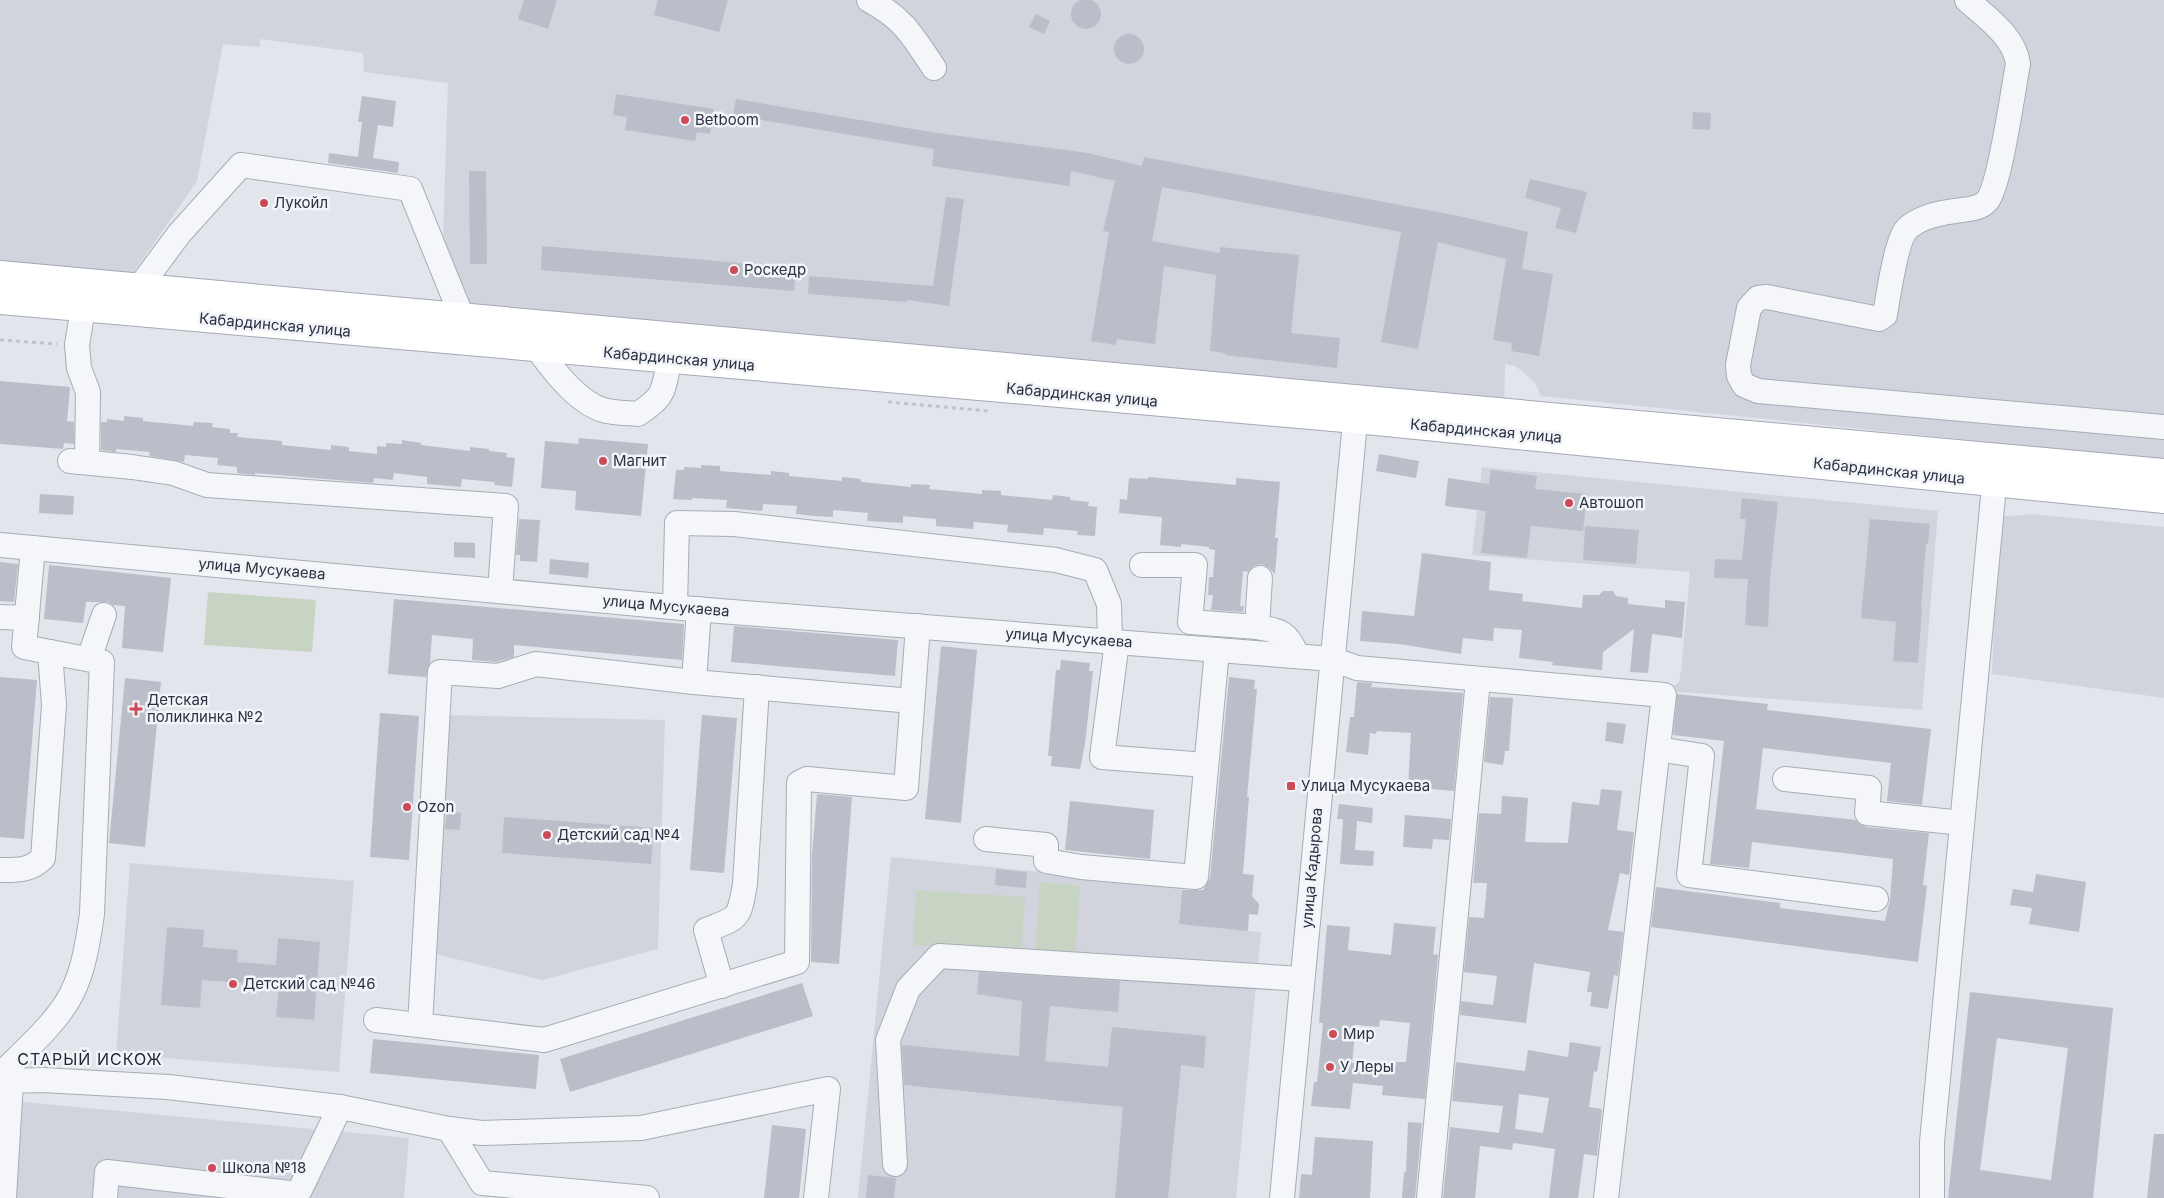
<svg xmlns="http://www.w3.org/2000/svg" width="2164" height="1198" font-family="Inter,sans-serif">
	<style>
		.built { fill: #d1d4dd; fill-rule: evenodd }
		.green { fill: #c7d4c4 }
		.building { fill: #babec8; fill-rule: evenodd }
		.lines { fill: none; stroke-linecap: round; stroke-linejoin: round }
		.minor-casing { stroke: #a7acb5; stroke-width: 26 }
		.major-casing { stroke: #a2a9b6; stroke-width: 30 }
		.path { stroke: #c0c3ca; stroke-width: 3; stroke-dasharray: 4 4; stroke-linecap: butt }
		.minor { stroke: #f5f6f9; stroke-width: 24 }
		.major { stroke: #fff; stroke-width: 28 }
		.poi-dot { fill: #cd4a59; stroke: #f2f4f8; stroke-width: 2 }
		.labels { text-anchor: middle; stroke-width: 5; stroke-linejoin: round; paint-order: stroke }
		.poi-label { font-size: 15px; fill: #2a3243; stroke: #f2f4f8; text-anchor: start }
		.street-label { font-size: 15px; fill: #2a3243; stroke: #f2f4f8 }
		.neighbourhood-label { font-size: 16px; letter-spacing: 1px; fill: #1d2434; stroke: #f2f4f8 }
	</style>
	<rect width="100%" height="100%" fill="#e2e5eb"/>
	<g class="built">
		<path d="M0 0H2164V460L1541 396 1535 383 1523 372 1515 366 1505 364 1504 412 0 275ZM260 39 363 53 364 72 448 83 441 305 172 280 134 272 197 181 223 44 260 47Z"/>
		<polygon points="1482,467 1938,511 1922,710 1668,691 1679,682 1681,671 1690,572 1472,555"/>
		<polygon points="2032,514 2164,527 2164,698 1992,674 1998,517"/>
		<polygon points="439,715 665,720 658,949 542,980 427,952"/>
		<polygon points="891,857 1182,886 1179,924 1261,932 1236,1198 858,1198"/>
		<polygon points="130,863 354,881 339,1072 116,1054"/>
		<polygon points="23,1102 409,1138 404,1198 15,1198"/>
	</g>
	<g class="green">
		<polygon points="208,592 316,600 312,652 204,645"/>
		<polygon points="1040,882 1080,886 1075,959 1035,956"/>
		<polygon points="916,890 1025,897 1021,952 913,945"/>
	</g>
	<g class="building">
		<circle cx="1086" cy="14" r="15"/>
		<polygon points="524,0 557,0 548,29 518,19"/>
		<polygon points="658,0 728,0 719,32 654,15"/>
		<polygon points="1036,14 1050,21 1044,34 1029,27"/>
		<circle cx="1129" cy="49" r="15"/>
		<polygon points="616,94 714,109 710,134 697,132 695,141 625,130 627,117 613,115"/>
		<polygon points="362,96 396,101 393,127 378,125 373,158 399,162 398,173 328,163 329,153 358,157 362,122 358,122"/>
		<polygon points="736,99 937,133 1088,153 1142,166 1144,157 1459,216 1528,232 1522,269 1553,274 1539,356 1511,351 1512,343 1493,340 1506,259 1438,242 1418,349 1381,342 1401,232 1162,187 1152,241 1220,253 1220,247 1299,255 1291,333 1340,338 1337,368 1225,355 1225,353 1210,351 1216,275 1164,266 1155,344 1117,339 1116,345 1091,341 1109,232 1103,231 1115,181 1071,171 1069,186 932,166 934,149 733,115"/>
		<polygon points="1693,112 1711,113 1710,130 1692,129"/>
		<polygon points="469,171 486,171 487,264 470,264"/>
		<polygon points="1530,179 1587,192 1576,233 1555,228 1561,208 1525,198"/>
		<polygon points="946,197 964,199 949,306 907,300 907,302 808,294 809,276 933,286"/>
		<polygon points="542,246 763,265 762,275 795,278 794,291 541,270"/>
		<polygon points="0,381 70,387 67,421 74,422 74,444 64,443 63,449 0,444"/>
		<polygon points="124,416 143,418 143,421 193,426 194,422 213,423 212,427 230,429 230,433 238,433 237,437 282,441 282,445 331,450 331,445 349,447 349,451 377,454 377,446 386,447 386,443 402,444 402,440 421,443 421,445 470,451 470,447 489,449 489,451 507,453 506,457 515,458 512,487 494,485 495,482 462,479 461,487 427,484 427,477 394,473 393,480 374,478 373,483 255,473 255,475 237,473 237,467 217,465 218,458 185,455 184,462 149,456 150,452 116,449 116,452 101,450 101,422 107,422 107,419 124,421"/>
		<polygon points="579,438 648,444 641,516 575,510 576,491 541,488 545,441 578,444"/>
		<polygon points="1379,454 1419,461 1416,478 1376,471"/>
		<polygon points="701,465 720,466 720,471 771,475 771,471 789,473 789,476 842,481 842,477 861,479 861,482 911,487 911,484 930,485 929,489 982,494 982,490 1001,491 1001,495 1052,500 1053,495 1070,497 1070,500 1089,502 1088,506 1097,507 1095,536 1077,535 1078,531 1044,528 1043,535 1007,532 1008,525 974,522 973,529 936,526 936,519 903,516 903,523 867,521 868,513 833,510 833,517 814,516 796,514 797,506 763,504 762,511 726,508 727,500 692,498 692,500 673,499 676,470 684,470 684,467 701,468"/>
		<polygon points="1491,470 1537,476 1535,489 1587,494 1583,531 1531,526 1527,558 1481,553 1486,511 1445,506 1448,478 1489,484"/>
		<polygon points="1148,477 1236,485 1236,478 1280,482 1275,538 1278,538 1275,574 1268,567 1261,564 1253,566 1248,572 1243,571 1240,606 1244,606 1243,612 1211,610 1213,595 1208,595 1209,577 1213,577 1215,550 1209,549 1209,547 1181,544 1181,547 1160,545 1162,517 1119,513 1120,499 1127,500 1129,478 1148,479"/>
		<polygon points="40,494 74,496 73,515 39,513"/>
		<polygon points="1742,498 1778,502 1770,580 1768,627 1745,625 1748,579 1714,578 1715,559 1742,560 1746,519 1740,519"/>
		<polygon points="519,519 540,520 537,562 520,561 520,555 516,555"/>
		<polygon points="1870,519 1930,524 1928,544 1926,544 1921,608 1922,609 1918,663 1893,661 1896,622 1861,618"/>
		<polygon points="1585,526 1639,530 1636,564 1583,560"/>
		<polygon points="454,542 475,543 475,558 454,557"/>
		<polygon points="1422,553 1491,562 1489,590 1523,594 1522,601 1582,608 1583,595 1599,595 1603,591 1613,591 1616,596 1628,598 1628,604 1665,608 1665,600 1685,602 1682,638 1652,634 1648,673 1630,672 1634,629 1603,652 1602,670 1552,665 1553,662 1519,658 1522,630 1494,628 1493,641 1463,638 1461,654 1399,644 1360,641 1362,611 1414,616"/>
		<polygon points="550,559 589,563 588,578 549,574"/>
		<polygon points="0,562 18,564 14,602 0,601"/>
		<polygon points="49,565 171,578 163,652 122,648 125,606 113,605 108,602 86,602 83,623 44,619"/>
		<polygon points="394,599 684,624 682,660 514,645 514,657 496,662 472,660 473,639 432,635 430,663 426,677 388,674"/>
		<polygon points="734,626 898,640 895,676 731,662"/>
		<polygon points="941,646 977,650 961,823 925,819"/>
		<polygon points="1061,660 1090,663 1089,671 1093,671 1085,744 1080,769 1051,766 1052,756 1048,756 1056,670 1060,670"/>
		<polygon points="0,677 37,680 24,839 0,837"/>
		<polygon points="1229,677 1255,680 1254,689 1257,689 1247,797 1249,797 1243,874 1254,875 1252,896 1259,904 1258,915 1249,914 1248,931 1179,924 1182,890 1203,890 1210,878"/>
		<polygon points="125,678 161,682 145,847 109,843"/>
		<polygon points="1357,682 1372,683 1371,687 1463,693 1454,791 1408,787 1411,733 1377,731 1376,734 1370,733 1368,755 1346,752 1350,717 1354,717"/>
		<polygon points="1677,694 1768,704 1767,710 1931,729 1922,805 1887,801 1891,763 1763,748 1756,809 1856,820 1866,827 1929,833 1923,885 1927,886 1918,962 1651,927 1656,887 1780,903 1780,908 1885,921 1890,900 1893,859 1752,842 1749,868 1710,864 1724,741 1673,735"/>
		<polygon points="1490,697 1513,698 1509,751 1505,751 1503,765 1484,762"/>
		<polygon points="380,713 419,716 409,860 370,857"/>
		<polygon points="702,715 737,718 724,873 690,870"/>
		<polygon points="1607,722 1626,724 1623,744 1605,741"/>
		<polygon points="1601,789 1622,791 1617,830 1634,832 1629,875 1620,873 1608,930 1623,932 1618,976 1614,975 1608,1009 1590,1006 1592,992 1587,992 1590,972 1534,963 1526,1023 1460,1015 1461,1001 1493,1005 1497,976 1464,972 1469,917 1484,918 1487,883 1473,883 1479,813 1501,814 1502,796 1528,798 1525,842 1568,843 1572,802 1599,805"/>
		<polygon points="817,794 852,797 839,964 811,962 812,856"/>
		<polygon points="1070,801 1154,810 1150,859 1065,850"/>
		<polygon points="1339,804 1373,808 1372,823 1357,821 1355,850 1374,851 1373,866 1340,864 1343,819 1337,819"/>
		<polygon points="447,811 461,813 460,830 445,829"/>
		<polygon points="1405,815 1451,819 1449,840 1433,839 1432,849 1403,847"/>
		<polygon points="504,817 654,828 651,864 502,853"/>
		<polygon points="996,869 1027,872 1026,888 995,885"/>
		<polygon points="2036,874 2086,882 2079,932 2029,924 2032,908 2010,905 2013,889 2033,892"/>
		<path d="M1394 923 1436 927 1433 954 1438 955 1425 1099 1382 1095 1383 1086 1353 1083 1350 1109 1311 1106 1314 1082H1317L1323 1023H1319L1327 925 1350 927 1348 950 1391 955ZM1380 1020 1410 1023 1406 1062H1396V1066L1352 1063 1356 1025 1379 1027Z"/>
		<polygon points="167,927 204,930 203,947 238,950 237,962 276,965 278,938 320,942 314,1020 276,1017 279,986 202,980 200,1008 161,1005"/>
		<polygon points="979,972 1120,981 1118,1012 1050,1006 1045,1061 1108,1067 1112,1027 1206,1036 1204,1068 1181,1065 1168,1198 1115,1198 1123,1107 904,1085 902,1045 1019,1056 1022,1001 977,994"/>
		<polygon points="802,983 813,1016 570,1092 560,1059"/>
		<path d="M1970 992 2113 1008 2093 1198H1948ZM1997 1038 2068 1048 2051 1180 1980 1170Z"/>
		<polygon points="373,1039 539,1055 536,1089 370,1073"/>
		<path d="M1570 1042 1601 1047 1597 1072 1594 1071 1589 1107 1602 1109 1597 1156 1584 1154 1578 1198H1549L1555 1149 1513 1143 1512 1150 1480 1146 1475 1198H1443L1450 1127 1499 1133 1503 1106 1452 1101 1456 1062 1525 1071 1528 1050 1568 1057ZM1519 1094 1549 1098 1543 1133 1515 1129Z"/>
		<polygon points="1408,1122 1422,1123 1415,1198 1402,1198 1404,1172 1406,1172"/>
		<polygon points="772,1125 806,1129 799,1198 764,1198"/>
		<polygon points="2154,1134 2164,1134 2164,1198 2147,1198"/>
		<polygon points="1315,1137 1373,1141 1370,1198 1299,1198 1301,1174 1312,1175"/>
		<polygon points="868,1175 896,1178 894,1198 866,1198"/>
	</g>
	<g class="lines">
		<g class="minor-casing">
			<g id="minor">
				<path d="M869 0C904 19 912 35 934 68"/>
				<path d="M1967 0C1986 17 2015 37 2018 64 2013 90 2000 186 1987 201 1979 210 1965 209 1955 211 1939 213 1918 217 1906 230 1896 242 1888 297 1885 315L1879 319 1767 297 1758 298 1749 308 1738 365 1739 376 1744 385 1758 391 2164 427"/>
				<polyline points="139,288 179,234 241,165 410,189 462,317"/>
				<polyline points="83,308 77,345 79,368 88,392 87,462"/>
				<path d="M537 348C552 369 577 402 603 410 613 413 627 413 638 414 667 395 662 391 670 359"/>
				<polyline points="70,461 132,467 173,473 207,485 506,506 500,591"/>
				<polyline points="0,545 682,608 1332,659 1357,668 1664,695 1606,1198"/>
				<polyline points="1142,565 1195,565 1190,622 1257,627"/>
				<path d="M1260 578 1257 627C1281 631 1288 632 1297 656"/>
				<polyline points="675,607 677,523 734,524 1056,560 1095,570 1109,604 1110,641"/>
				<polyline points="699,609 694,682 912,701"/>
				<polyline points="0,617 27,618"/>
				<polyline points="1117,642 1102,757 1206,765"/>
				<polyline points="89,659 104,615"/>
				<polyline points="1658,749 1702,756 1689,875 1876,899"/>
				<polyline points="1785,779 1869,788 1867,813 1962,823"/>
				<polyline points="986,839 1046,845 1046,861 1081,867 1196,877 1217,650"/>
				<path d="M0 870C17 870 30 871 43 858L54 705 50 652"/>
				<path d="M722 986 706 930C739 918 739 919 745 884L757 687"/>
				<polyline points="376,1020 544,1040 797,962 799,783 807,779 906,788 918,626"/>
				<polyline points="420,1025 440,672 498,676 536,664 694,682"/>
				<path d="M0 1075C23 1052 58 1022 72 993 84 969 88 941 92 914L102 662 24 647 33 548"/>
				<polyline points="0,1076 11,1081 43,1080 168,1087 340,1107 449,1129 482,1133 641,1128 828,1089 816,1198"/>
				<polyline points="449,1129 482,1183 647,1198"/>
				<polyline points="895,1164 888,1040 908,989 939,956 1302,979"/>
				<polyline points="4,1198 11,1081"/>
				<polyline points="105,1198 107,1172 298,1194 340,1107"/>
				<polyline points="1282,1198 1357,401"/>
				<polyline points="1429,1198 1478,680"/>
				<polyline points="1932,1198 1932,1142 1996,465"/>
			</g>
		</g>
		<g class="major-casing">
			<g id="major">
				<polyline points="0,275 2164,473"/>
				<polyline points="0,300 1356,419 2164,499"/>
			</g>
		</g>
		<g class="path">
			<polyline points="0,340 57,344"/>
			<polyline points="888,402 989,411"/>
		</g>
		<use href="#minor" class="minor"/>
		<use href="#major" class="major"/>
	</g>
	<g class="poi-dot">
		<circle cx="685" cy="120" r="5"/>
		<circle cx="264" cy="203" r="5"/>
		<circle cx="734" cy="270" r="5"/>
		<circle cx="603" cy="461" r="5"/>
		<circle cx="1569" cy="503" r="5"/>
		<path d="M133.5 701.5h5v5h5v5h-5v5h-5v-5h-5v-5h5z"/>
		<rect x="1286" y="781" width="10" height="10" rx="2.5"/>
		<circle cx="407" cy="807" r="5"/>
		<circle cx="547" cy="835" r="5"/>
		<circle cx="233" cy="984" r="5"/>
		<circle cx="1333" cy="1034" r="5"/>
		<circle cx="1330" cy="1067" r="5"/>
		<circle cx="212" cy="1168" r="5"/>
	</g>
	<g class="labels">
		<g class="poi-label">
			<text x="695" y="125">Betboom</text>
			<text x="274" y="208">Лукойл</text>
			<text x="744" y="275">Роскедр</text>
			<text x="613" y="466">Магнит</text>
			<text x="1579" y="508">Автошоп</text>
			<text x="147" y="705">Детская<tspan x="147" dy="17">поликлинка №2</tspan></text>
			<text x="1301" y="791">Улица Мусукаева</text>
			<text x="417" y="812">Ozon</text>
			<text x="557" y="840">Детский сад №4</text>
			<text x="243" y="989">Детский сад №46</text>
			<text x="1343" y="1039">Мир</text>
			<text x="1340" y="1072">У Леры</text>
			<text x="222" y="1173">Школа №18</text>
		</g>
		<g class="street-label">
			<text transform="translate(275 325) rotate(5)" y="5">Кабардинская улица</text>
			<text transform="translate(679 359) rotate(5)" y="5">Кабардинская улица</text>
			<text transform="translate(1082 395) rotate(5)" y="5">Кабардинская улица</text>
			<text transform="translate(1486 431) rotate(5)" y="5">Кабардинская улица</text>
			<text transform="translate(1889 471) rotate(6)" y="5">Кабардинская улица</text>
			<text transform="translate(262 569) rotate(5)" y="5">улица Мусукаева</text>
			<text transform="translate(666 606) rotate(5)" y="5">улица Мусукаева</text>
			<text transform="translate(1069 638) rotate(4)" y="5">улица Мусукаева</text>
			<text transform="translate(1312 868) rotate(-85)" y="5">улица Кадырова</text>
		</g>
		<g class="neighbourhood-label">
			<text x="90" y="1065">СТАРЫЙ ИСКОЖ</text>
		</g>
	</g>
</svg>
